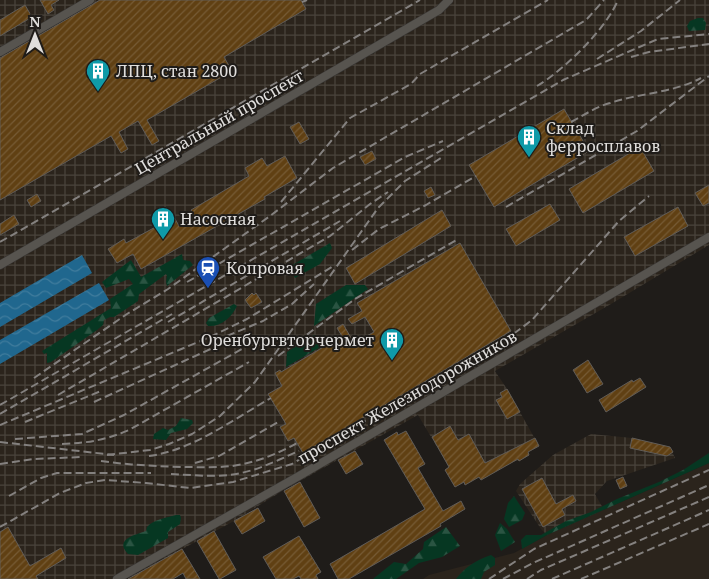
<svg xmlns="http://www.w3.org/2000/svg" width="709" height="579" font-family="'Noto Serif',serif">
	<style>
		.industrial { fill: url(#industrial-grid) }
		.built { fill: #2b241c }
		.forest { fill: url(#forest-firs) }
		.water { fill: url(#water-waves) }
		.building { fill: url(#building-hatch); stroke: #605c58 }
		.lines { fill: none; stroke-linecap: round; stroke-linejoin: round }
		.street-casing { stroke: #383634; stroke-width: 9 }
		.street { stroke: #57544f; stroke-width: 8 }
		.rail { stroke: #84817f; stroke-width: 2; stroke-dasharray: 8 4; stroke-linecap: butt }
		.labels { text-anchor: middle; stroke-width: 4; stroke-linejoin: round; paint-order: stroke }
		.poi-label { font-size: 16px; fill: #e0dedc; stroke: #1f1c19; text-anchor: start }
		.street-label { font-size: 16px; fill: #e0dedc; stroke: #1f1c19 }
	</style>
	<defs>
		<pattern id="industrial-grid" width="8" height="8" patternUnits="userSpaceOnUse" patternTransform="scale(1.25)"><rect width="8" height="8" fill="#2b241c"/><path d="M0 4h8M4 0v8" fill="none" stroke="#49433c"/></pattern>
		<pattern id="forest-firs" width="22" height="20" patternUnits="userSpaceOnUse" patternTransform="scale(1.25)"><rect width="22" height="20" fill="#063722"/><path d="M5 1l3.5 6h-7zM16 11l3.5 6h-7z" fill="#2a5442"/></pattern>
		<pattern id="water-waves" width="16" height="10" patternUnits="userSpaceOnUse" patternTransform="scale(1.25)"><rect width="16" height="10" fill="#20678e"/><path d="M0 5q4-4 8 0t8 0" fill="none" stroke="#407c9d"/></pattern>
		<pattern id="building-hatch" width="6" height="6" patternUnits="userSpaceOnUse" patternTransform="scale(1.25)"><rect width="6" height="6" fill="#604013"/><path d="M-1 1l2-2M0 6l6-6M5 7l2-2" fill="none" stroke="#765b35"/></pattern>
	</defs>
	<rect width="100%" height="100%" fill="#1f1c19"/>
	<g class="industrial">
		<polygon points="0,0 709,0 709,245 611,304 495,371 507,389 539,446 528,452 529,455 519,461 515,461 497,470 468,457 449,467 418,415 284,490 234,521 127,579 0,579"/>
		<polygon points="591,434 632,438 670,447 675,458 607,481 595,494 604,510 547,535 541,529 516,491 520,484 553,455"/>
	</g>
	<polygon class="built" points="709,463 709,579 423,579 429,575 514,553 547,535"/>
	<g class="forest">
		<polygon points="698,18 703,18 706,23 705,30 689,31 687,26 690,21"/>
		<polygon points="330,243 332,248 320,264 295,278 289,267"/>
		<polygon points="182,254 183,260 190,261 193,265 167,286 166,282 167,276 166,274 139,294 138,301 114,317 110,317 104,320 103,325 97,330 51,362 47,363 47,353 44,354 42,351 111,308 110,299 133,284 129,279 106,288 102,282 131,260 141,277"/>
		<polygon points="346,285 365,285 368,289 314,326 316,304"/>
		<path d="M234 304 237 306C232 317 221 327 208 326L206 323 209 318Z"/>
		<polygon points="314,335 324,338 329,342 286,367 287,352"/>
		<polygon points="181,418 192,420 193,423 187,429 171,433 166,440 153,439 154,434 163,428 168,430 176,426"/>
		<polygon points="709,453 709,463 547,535 522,549 521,540 526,535 541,535 566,521 591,512 617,499 659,482 683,470"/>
		<polygon points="514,496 525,513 522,520 509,527 504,519 508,503"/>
		<path d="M176 515H180L181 518 180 524 168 532V538L138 555 128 554C114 539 135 535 146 531L147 527C154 519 166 518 176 515Z"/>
		<polygon points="500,523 507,529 515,542 501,551 495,535"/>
		<polygon points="446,527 460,546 442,557 419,563 396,579 373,579 394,562 406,564 423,549 424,542"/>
		<path d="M491 555 495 558V565L484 572 481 579H456C465 567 476 560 491 555Z"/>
	</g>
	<g class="water">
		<polygon points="82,255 92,273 0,327 0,303"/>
		<polygon points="99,283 109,300 0,364 0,340"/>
	</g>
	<g class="building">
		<polygon points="40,0 59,0 51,5 54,10 48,14"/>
		<polygon points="100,0 301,0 306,9 224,57 232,71 147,120 159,141 152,145 138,121 119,132 128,149 121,153 111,136 0,200 0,58"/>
		<polygon points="25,5 32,17 0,36 0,20"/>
		<polygon points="564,109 589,151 494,207 469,165"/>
		<polygon points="299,122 309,139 300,144 290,127"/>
		<polygon points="640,147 654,171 583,213 569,189"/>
		<polygon points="372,151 376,159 365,165 360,157"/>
		<polygon points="285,156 297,178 264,197 265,199 141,269 133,254 117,263 108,249 124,239 126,243 174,217 179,226 195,217 191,210 249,176 245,168 262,158 267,166"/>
		<polygon points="709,185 709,203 703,206 695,193"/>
		<polygon points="431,187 435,195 428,198 424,191"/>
		<polygon points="37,194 41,201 31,207 27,200"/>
		<polygon points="550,204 560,220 516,246 506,229"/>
		<polygon points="678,207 688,226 635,256 624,237"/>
		<polygon points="442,210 451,226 355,284 346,268"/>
		<polygon points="14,215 19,224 0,235 0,224"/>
		<polygon points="460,243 511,331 303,453 294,438 288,441 280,427 286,424 268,394 282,386 275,373 280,370 281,372 342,336 337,328 343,324 354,343 374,332 365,317 352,324 348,319 362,311 357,303"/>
		<polygon points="252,293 254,295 256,293 262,302 251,308 245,300"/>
		<polygon points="588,360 603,384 587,393 573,370"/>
		<polygon points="640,378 646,387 606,412 599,400 632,380 633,382"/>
		<polygon points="507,389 520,412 507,419 496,400 502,397 500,393"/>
		<polygon points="450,426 458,440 469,434 485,463 535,438 539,446 528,452 529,455 519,461 518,459 481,480 479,477 465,485 464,482 455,487 445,470 449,467 432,437"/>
		<polygon points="406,431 425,464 418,468 443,511 461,501 465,509 440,524 441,526 349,579 338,579 330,564 425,509 384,440 397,432 398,435"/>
		<polygon points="632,438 670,447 673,452 667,456 630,448"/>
		<polygon points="355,451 363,464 346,474 338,460"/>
		<polygon points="623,477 627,486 620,489 616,480"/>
		<polygon points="542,478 556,504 573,495 576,501 562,509 565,515 543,527 522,489"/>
		<polygon points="300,482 320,518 304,527 284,491"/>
		<polygon points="258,508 265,521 242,534 234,521"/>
		<polygon points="8,527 30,566 61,548 66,558 36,576 38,579 0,579 0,532"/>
		<polygon points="214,531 236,570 220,579 219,579 197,541"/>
		<polygon points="299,536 321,572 316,575 318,579 301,579 299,576 293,579 276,579 263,557"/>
		<polygon points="182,549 200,579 186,579 183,573 173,579 128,579"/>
	</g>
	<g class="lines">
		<g class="street-casing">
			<g id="street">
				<polyline points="0,52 90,0"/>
				<polyline points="0,265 439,10 449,0"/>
				<polyline points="117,579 299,476 709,237"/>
			</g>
		</g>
		<use href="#street" class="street"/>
		<g class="rail">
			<polyline points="302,2 307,0"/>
			<polyline points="631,57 649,52 709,44"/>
			<polyline points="597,59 641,31 680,0"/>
			<path d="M537 86C564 70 606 29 618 0"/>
			<path d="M571 122C584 115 596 107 610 103 640 93 673 93 701 78"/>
			<polyline points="281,202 350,118 411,84 420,74 548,0"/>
			<polyline points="506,207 637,131 709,76"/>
			<polyline points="0,242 420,0"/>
			<polyline points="352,250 379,229 426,205 476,176"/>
			<polyline points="187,282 405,157 443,141"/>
			<polyline points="168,322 340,221"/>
			<polyline points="227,336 263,321 292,304 314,284"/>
			<polyline points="278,356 355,299 458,239"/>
			<polyline points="34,378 127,314 168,289 270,216 333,168 586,20 604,0"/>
			<polyline points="58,395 330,236 370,204 388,192"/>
			<polyline points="94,402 237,337"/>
			<polyline points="0,405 563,80 658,39 709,34"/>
			<polyline points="0,414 172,314"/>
			<polyline points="25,422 101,391"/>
			<polyline points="0,425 210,337 247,319 335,265"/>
			<polyline points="15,439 82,434 124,415 242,349"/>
			<polyline points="0,442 114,455"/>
			<path d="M62 444C88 443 106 440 129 430L249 362"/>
			<polyline points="107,455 150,450 169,444 192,434 220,416 255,382 378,208 405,181 441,158"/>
			<path d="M149 456C193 450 232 420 271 398"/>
			<path d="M101 461C128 465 154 466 182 467 198 467 215 468 232 466 255 463 277 454 297 443"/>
			<polyline points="195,463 219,456 280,421"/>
			<polyline points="0,464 33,459 81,457"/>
			<path d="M171 474C194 475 218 478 241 473 261 469 280 459 299 451"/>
			<polyline points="9,496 41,478 57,473 151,473"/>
			<polyline points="0,527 60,493 86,483 105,480 146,483 190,488 233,482 292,464 516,332 532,320 619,221 649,196"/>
			<polyline points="489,579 534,549 709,470"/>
			<polyline points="503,579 533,563 709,485"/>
			<polyline points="527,579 541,570 709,497"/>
			<polyline points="552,579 709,510"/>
			<polyline points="581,579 709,524"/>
		</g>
	</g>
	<defs>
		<g id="building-pin" transform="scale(1.25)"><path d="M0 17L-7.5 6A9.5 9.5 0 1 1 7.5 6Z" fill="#0f9aa8" stroke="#1f1c19"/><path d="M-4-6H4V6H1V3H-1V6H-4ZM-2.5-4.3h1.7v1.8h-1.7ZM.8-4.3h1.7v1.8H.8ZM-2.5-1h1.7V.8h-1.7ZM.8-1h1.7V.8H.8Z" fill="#fff"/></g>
		<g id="station-pin" transform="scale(1.25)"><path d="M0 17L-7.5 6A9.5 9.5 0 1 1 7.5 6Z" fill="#1a4fb4" stroke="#1f1c19"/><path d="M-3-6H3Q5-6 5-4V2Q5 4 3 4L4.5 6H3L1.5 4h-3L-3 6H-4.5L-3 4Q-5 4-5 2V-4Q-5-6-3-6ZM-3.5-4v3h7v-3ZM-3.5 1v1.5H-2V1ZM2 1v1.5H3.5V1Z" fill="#fff"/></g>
	</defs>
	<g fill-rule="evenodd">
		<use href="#building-pin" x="98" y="71"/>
		<use href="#building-pin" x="529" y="137"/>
		<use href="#building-pin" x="163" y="219"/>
		<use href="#station-pin" x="208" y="268"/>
		<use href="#building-pin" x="392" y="340"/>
	</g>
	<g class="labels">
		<g class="poi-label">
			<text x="116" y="77">ЛПЦ, стан 2800</text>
			<text x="546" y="134">Склад<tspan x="546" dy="18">ферросплавов</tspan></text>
			<text x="180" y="225">Насосная</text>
			<text x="226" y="274">Копровая</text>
			<text x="374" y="346" text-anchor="end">Оренбургвторчермет</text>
		</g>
		<g class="street-label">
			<text transform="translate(219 122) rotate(-30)" y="6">Центральный проспект</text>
			<text transform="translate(407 397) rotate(-30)" y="6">проспект Железнодорожников</text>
		</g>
	</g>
	<g transform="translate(35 35)" stroke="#1f1c19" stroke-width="4" paint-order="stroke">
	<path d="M0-4L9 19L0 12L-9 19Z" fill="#e0dedc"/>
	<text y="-8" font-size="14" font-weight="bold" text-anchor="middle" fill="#e0dedc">N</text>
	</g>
</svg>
